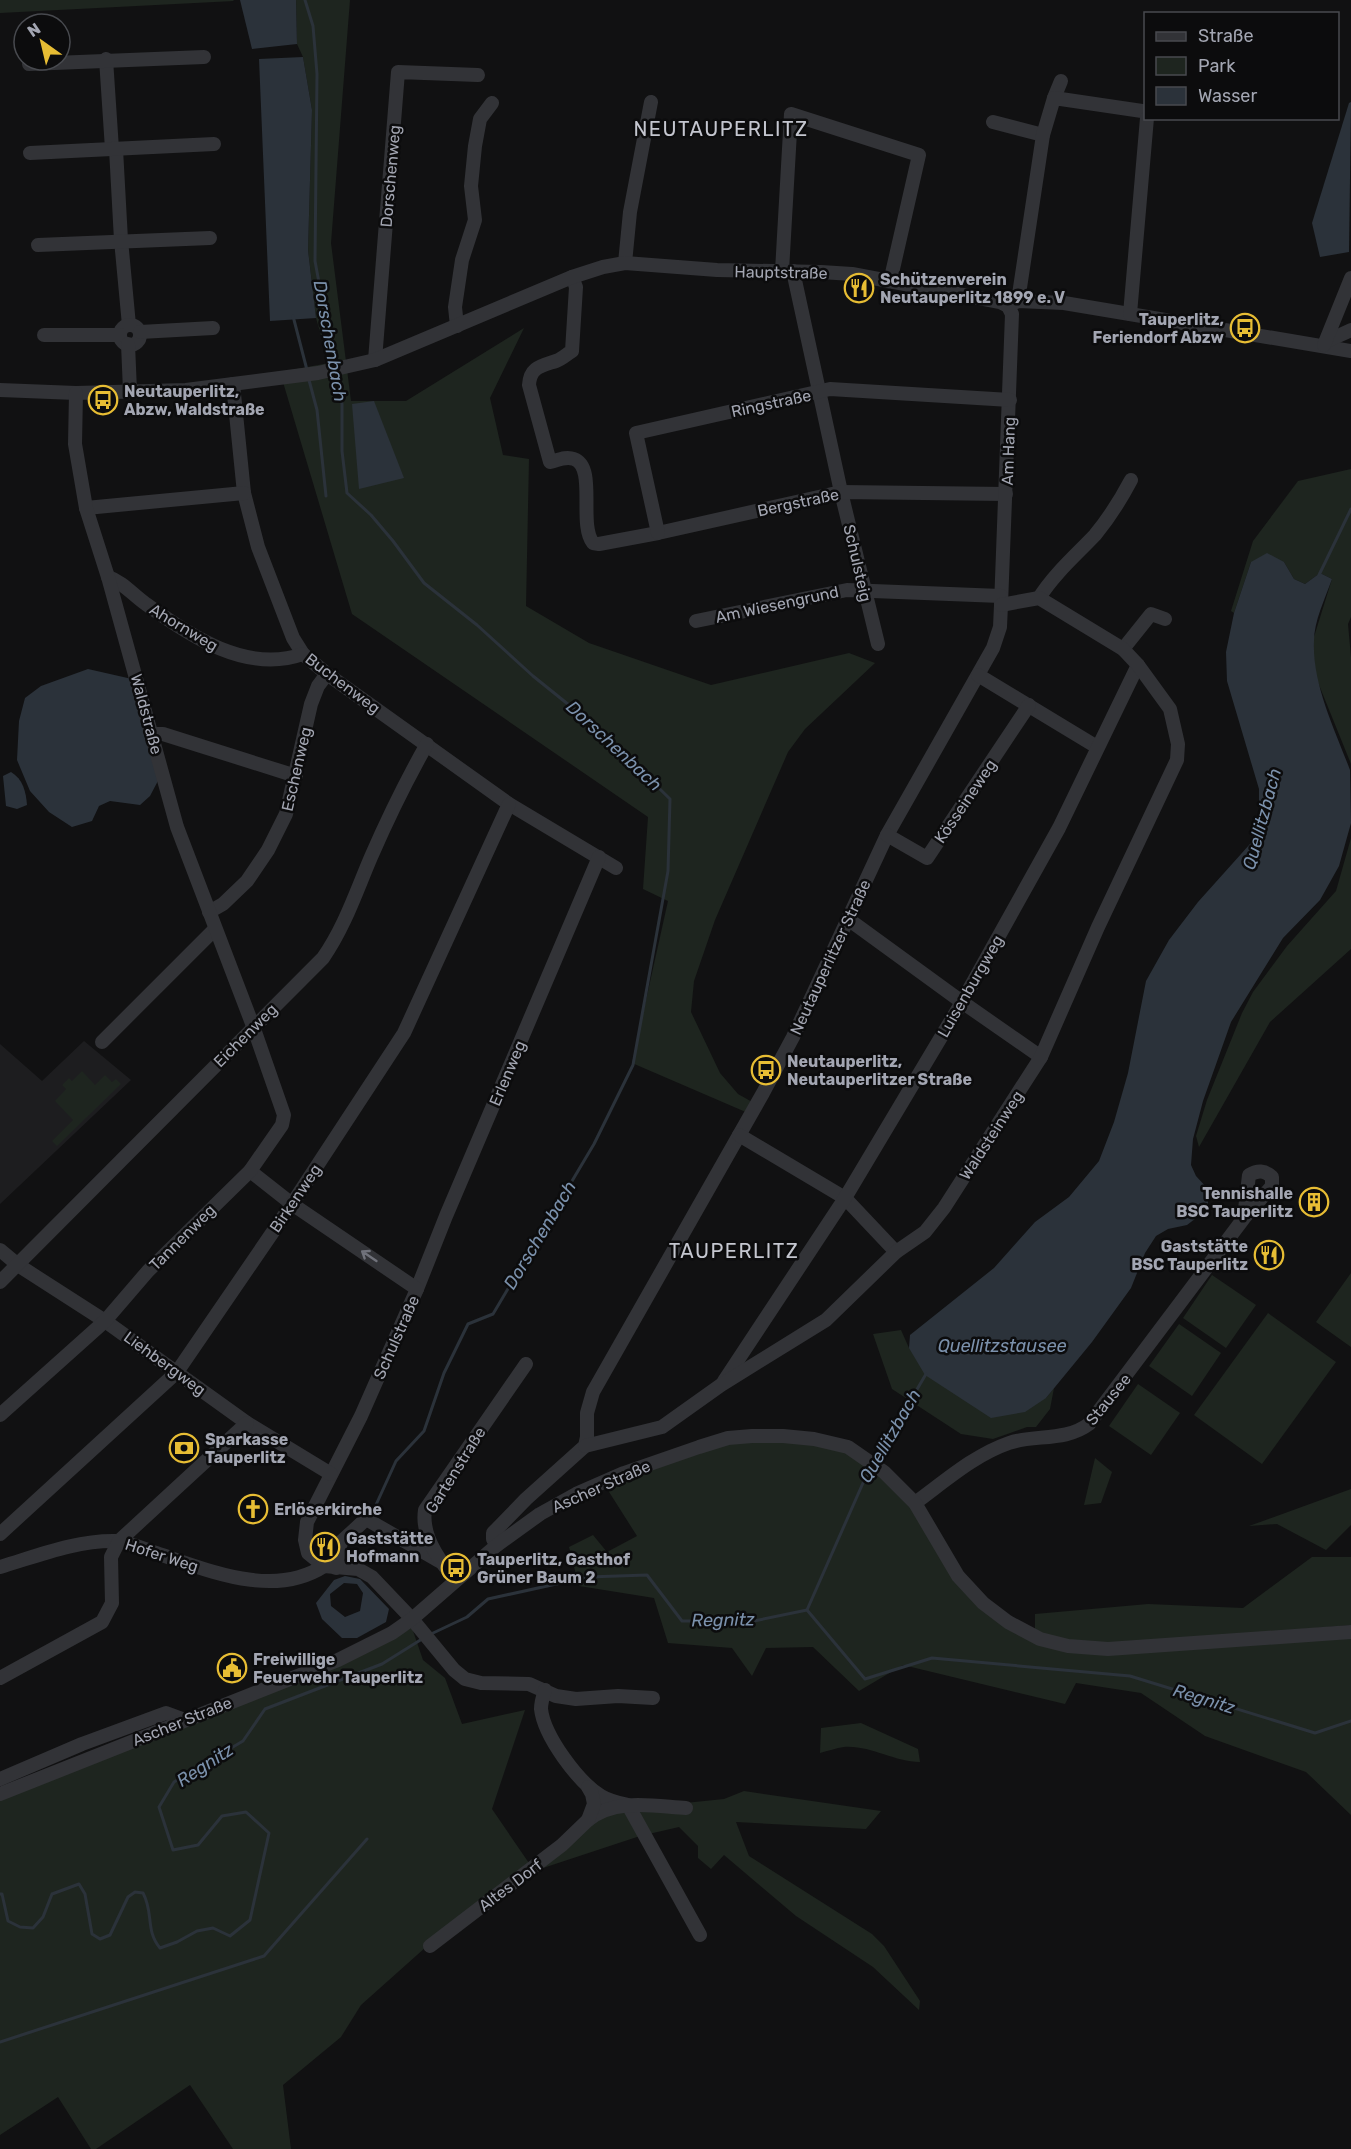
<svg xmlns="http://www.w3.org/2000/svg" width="1351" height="2149" font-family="Rubik,sans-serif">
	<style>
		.built { fill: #1d1d1f }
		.green { fill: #1e251f }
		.water { fill: #2b323a; fill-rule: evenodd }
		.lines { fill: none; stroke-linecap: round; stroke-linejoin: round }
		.stream { stroke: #2b323a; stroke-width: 3 }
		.minor { stroke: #323337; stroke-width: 14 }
		.oneway { stroke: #70727b }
		.labels { text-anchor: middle; stroke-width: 5; stroke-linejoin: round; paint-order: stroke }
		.street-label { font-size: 16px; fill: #a3a6b2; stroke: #0c0c0d }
		.poi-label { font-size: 16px; font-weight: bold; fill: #a3a6b2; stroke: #0c0c0d; text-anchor: start }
		.water-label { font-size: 18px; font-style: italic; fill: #7b91ac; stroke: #0c0c0d }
		.quarter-label { font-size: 20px; letter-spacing: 1.5px; fill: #c4c6cf; stroke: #0c0c0d }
	</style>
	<rect width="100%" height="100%" fill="#111112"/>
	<polygon class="built" points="84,1041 131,1080 0,1204 0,1044 42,1081"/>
	<g class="green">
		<polygon points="0,0 233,0 234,1 0,13"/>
		<polygon points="296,0 350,0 331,243 351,401 406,401 524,328 490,398 503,455 529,459 526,606 589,643 711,685 849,653 875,663 805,729 788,752 715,920 694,981 691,1012 720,1073 738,1094 754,1103 748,1113 632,1063 668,901 643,889 648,817 352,614 280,372 329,363 316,318 308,250 312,110 303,57 297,44"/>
		<polygon points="1351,469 1351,617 1348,624 1351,657 1351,764 1315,675 1313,640 1332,579 1320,573 1305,584 1294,579 1284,562 1251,562 1234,613 1231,611 1253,541 1298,481"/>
		<polygon points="1351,838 1351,949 1270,1022 1199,1147 1196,1136 1207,1100 1242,1013 1253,992 1287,946 1336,891"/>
		<polygon points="82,1071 95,1085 105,1075 112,1082 116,1079 121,1084 57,1146 52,1141 73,1120 55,1101 66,1089 62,1085 69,1078 72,1081"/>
		<polygon points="1351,1273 1351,1347 1316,1322"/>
		<polygon points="1212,1275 1256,1305 1226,1348 1183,1318"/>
		<polygon points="1268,1313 1336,1362 1262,1464 1194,1415"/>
		<polygon points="1179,1324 1221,1353 1192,1396 1149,1366"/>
		<polygon points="901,1330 909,1348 1046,1398 1054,1388 1050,1409 1036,1427 1027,1427 993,1439 961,1434 892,1389 873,1334"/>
		<polygon points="1138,1384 1180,1413 1151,1455 1109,1426"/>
		<polygon points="814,1437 886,1470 942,1548 984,1601 1035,1631 1035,1614 1148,1604 1243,1608 1312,1557 1351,1557 1351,1625 1303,1629 1351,1638 1351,1815 1306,1772 1205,1736 1141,1693 1076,1683 1065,1704 903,1665 859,1691 813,1647 766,1648 752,1676 732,1648 668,1643 654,1598 579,1586 569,1547 593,1535 607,1552 637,1536 604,1484 698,1444"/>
		<polygon points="1095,1458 1112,1472 1101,1503 1084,1505"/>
		<polygon points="1351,1489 1351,1525 1326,1550 1277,1524 1249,1526"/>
		<polygon points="412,1628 423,1660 445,1678 462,1724 525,1710 492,1809 531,1866 596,1819 636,1808 724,1799 744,1791 881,1811 866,1829 736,1822 749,1856 872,1934 884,1946 920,2001 919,2010 873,1967 796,1916 724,1855 711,1869 698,1858 698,1846 679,1827 640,1836 534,1871 426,1947 361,2005 341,2037 283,2085 291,2149 233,2149 190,2085 96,2149 91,2149 58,2097 0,2135 0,1800 336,1664"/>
		<path d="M861 1723 918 1749 920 1762C894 1762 870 1745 844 1747 836 1748 828 1751 820 1753L821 1728Z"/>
	</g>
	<g class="water">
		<polygon points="240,0 296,0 297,44 252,49"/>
		<polygon points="303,57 312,110 308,250 316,318 270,321 259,59"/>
		<polygon points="1351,102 1349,252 1320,257 1312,223 1349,103"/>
		<polygon points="374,401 404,478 359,489 352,404"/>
		<path d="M1267 553 1284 562 1294 579 1305 584 1320 573 1332 579C1325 599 1314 621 1314 641 1312 684 1335 730 1350 770L1351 823 1339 866 1320 900 1283 938 1231 1022 1203 1101 1193 1139 1191 1165 1196 1176 1208 1189V1209L1187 1225 1168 1229 1156 1236 1145 1253 1131 1288 1092 1342 1046 1398 1025 1412 991 1418 925 1375 909 1348 910 1335 994 1268 1035 1222 1069 1197 1099 1161 1114 1122 1128 1073 1146 981 1169 940 1198 902 1250 844 1259 815V789L1227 681 1226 652 1234 613 1251 562Z"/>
		<polygon points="88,669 132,679 160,777 150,796 140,805 110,801 99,806 92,821 72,827 49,812 30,791 17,760 19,721 25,698 41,686"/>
		<path d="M11 772C23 779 26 792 27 805L17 809 6 806 3 776Z"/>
		<path d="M345 1576 360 1579 389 1609 386 1622 357 1638H342L322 1619 316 1603 334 1580ZM344 1583 357 1584 363 1593 360 1611 345 1617 331 1606 330 1594Z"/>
	</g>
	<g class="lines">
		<g class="stream">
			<polyline points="305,0 313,26 317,74 315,261 334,364"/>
			<polyline points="293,316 307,370"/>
			<polyline points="336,373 342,404 342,451 347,493 371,515 393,541 424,583 477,625 533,676 600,730 670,799 668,871 633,1065 594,1144 493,1314 468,1324 444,1373 424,1431 396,1461 375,1507"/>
			<polyline points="309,380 317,410 326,496"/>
			<polyline points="1319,575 1351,509"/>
			<polyline points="875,1461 926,1374"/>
			<polyline points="807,1610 863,1483 872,1467"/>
			<polyline points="431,1634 467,1617 488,1599 588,1577 647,1575 682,1621 754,1621 807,1610 865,1679 932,1658 1130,1676 1315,1733 1351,1721"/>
			<path d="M0 1894H2L8 1921 20 1927 33 1928 43 1917 52 1894 79 1884 85 1894 92 1934 100 1939 110 1935 128 1897 135 1892 143 1893C154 1913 145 1930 160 1948L177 1942 197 1931 213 1928 230 1936 250 1920 269 1833 246 1812 222 1816 198 1845 173 1850 159 1807 174 1782 243 1741 265 1709 382 1664 422 1639"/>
			<polyline points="0,2042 264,1956 367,1839"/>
		</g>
		<g class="minor">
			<polyline points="106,59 112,149"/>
			<polyline points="29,64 204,57"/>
			<polyline points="1054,98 1061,81"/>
			<polyline points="993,122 1043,135"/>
			<polyline points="116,149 121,240 129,325"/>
			<polyline points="30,153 214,144"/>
			<polyline points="38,245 210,238"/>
			<polyline points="625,263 630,212 651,102"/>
			<polyline points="782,271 791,114 919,155 890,282"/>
			<polyline points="793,271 841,492 878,644"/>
			<path d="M572 277 576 287 572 351C567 354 562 359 556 361 541 366 530 367 529 385L550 462C558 460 566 456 574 459 597 467 578 524 593 543L599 544 658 533 841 492 1006 494"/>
			<polyline points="1018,301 1043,135 1054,98 1142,111 1146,113"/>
			<polyline points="1008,306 1018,301 1064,303 1351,351"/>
			<polyline points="1130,314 1147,118"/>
			<circle cx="130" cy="335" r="10"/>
			<polyline points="457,326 455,307 462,260 475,220 471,186 475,146 480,119 492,103"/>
			<polyline points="140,332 213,328"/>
			<polyline points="44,335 120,335"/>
			<polyline points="1327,341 1351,330"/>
			<polyline points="128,344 130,391"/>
			<polyline points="1324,345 1351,278"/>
			<polyline points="375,360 398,72 478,75"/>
			<polyline points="233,384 244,493 258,547 293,638 303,654 327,674 509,804 616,868"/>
			<polyline points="0,390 76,393 186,390 318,373 375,360 572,277 603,267 625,263 717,270 821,272 852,274 1000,302 1008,306 1012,314 1001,605 1000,627 993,648 887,835 793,1037 763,1093 593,1392 587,1413 587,1437 585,1446 526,1499 493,1533 493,1539 497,1545"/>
			<polyline points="86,508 244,493"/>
			<polyline points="658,533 636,433 830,389 1010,400"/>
			<path d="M108 577C123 582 133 595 146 604 190 636 247 674 303 654"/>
			<path d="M1039 598C1054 574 1076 555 1095 535 1109 518 1121 499 1131 480"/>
			<polyline points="696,621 847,590 1001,596"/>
			<polyline points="1123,649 1151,614 1165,619"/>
			<polyline points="978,675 1097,747"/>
			<polyline points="153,734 163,734 296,776"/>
			<polyline points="887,835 927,858 1029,705"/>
			<polyline points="599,857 446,1216 417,1289 361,1416 307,1522 305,1540 308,1553 324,1566 358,1569 372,1577 412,1619 454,1670 465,1679 481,1683 529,1684 556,1696 576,1699 618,1696 653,1698"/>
			<polyline points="209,912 223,904 247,881 268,850 286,814 311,704 318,686 327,674"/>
			<polyline points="848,919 962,1002 1041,1057"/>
			<polyline points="102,1042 215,929"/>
			<polyline points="739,1135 845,1198 896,1252"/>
			<polyline points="250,1171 292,1204 417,1289"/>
			<polyline points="0,1250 18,1265 105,1321 247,1423 331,1474"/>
			<path d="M0 1282 323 958C345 926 356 892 371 857 388 818 406 781 427 744"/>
			<polyline points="724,1381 845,1198 962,1002 1059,828 1138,665"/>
			<polyline points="0,1415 105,1321 148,1271 250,1171 282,1125 284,1115 253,1026 177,827 108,577 86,508 75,444 76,393"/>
			<polyline points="585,1446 662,1427 721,1385 826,1320 896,1252 925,1232 944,1208 1041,1057 1098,927 1177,760 1178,744 1170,709 1138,665 1123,649 1039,598 1001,605"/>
			<path d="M915 1503C944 1482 974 1455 1009 1443 1035 1434 1065 1442 1089 1424L1244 1218 1272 1186V1177C1264 1170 1258 1170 1249 1175L1244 1218"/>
			<polyline points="0,1534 177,1372 292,1204 404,1033 509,804"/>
			<path d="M0 1567C37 1556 77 1540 116 1541 129 1542 144 1549 156 1553 208 1570 273 1599 324 1566"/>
			<polyline points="336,1568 341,1542 366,1519 439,1561"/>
			<path d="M456 1580C439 1561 421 1536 425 1510L526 1364"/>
			<polyline points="0,1678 102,1622 112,1603 111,1557 119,1541 247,1423"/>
			<path d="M545 1690C543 1696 541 1702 541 1709 544 1736 578 1782 601 1796 609 1801 619 1803 628 1805L700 1935"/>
			<polyline points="0,1779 82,1744 166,1713 185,1720"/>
			<polyline points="0,1794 338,1660 392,1633 412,1619 497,1545 540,1514 576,1494 624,1473 699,1447 728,1438 752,1436 783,1436 814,1439 848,1447 884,1472 915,1503 958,1576 983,1603 1008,1622 1040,1639 1068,1646 1108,1649 1351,1632"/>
			<path d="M588 1820C615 1798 653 1806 686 1808"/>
			<polyline points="430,1946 562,1845 588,1820 594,1804 592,1794 588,1787"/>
		</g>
	</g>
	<defs><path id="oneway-shaft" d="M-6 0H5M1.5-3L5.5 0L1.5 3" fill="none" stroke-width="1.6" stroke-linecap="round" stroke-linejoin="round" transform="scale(1.5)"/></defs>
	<use class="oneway" href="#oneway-shaft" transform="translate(369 1256) rotate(-146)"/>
	<defs>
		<g id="restaurant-ring" transform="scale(1.5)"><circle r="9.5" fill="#0c0c0d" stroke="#e7bd34" stroke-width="1.5"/><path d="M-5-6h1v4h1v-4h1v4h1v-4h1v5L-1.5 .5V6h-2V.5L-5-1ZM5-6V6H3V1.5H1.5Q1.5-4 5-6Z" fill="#e7bd34"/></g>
		<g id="bus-ring" transform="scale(1.5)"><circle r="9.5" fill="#0c0c0d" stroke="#e7bd34" stroke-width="1.5"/><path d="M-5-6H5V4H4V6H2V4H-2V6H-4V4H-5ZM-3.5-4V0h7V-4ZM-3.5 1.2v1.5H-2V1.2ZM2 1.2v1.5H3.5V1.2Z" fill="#e7bd34"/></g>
		<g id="building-ring" transform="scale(1.5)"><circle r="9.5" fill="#0c0c0d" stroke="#e7bd34" stroke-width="1.5"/><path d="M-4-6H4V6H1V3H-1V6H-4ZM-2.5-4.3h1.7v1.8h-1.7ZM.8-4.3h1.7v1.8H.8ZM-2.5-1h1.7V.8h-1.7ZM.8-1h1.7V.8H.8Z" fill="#e7bd34"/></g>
		<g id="bank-ring" transform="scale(1.5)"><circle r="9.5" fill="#0c0c0d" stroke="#e7bd34" stroke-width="1.5"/><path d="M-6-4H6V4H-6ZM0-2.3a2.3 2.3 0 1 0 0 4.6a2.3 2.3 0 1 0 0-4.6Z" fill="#e7bd34"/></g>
		<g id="church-ring" transform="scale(1.5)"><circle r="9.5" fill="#0c0c0d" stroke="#e7bd34" stroke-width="1.5"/><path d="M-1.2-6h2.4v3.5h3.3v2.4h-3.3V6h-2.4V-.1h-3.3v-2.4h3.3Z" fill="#e7bd34"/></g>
		<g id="civic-ring" transform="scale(1.5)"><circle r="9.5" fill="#0c0c0d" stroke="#e7bd34" stroke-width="1.5"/><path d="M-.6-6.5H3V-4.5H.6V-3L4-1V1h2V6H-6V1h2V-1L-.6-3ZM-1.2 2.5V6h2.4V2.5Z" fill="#e7bd34"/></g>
	</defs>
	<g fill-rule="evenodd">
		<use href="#restaurant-ring" x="859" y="288"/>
		<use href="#bus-ring" x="1245" y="328"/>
		<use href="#bus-ring" x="103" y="400"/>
		<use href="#bus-ring" x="766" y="1070"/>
		<use href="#building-ring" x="1314" y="1202"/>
		<use href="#restaurant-ring" x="1269" y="1255"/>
		<use href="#bank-ring" x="184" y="1448"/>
		<use href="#church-ring" x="253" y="1509"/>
		<use href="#restaurant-ring" x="325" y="1547"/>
		<use href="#bus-ring" x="456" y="1568"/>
		<use href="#civic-ring" x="232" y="1668"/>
	</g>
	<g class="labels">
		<g class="street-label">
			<text transform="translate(390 176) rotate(-85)" y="6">Dorschenweg</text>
			<text transform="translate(781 272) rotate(1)" y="6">Hauptstraße</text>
			<text transform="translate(771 403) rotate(-12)" y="6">Ringstraße</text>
			<text transform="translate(1008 451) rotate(-88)" y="6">Am Hang</text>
			<text transform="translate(798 502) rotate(-12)" y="6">Bergstraße</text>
			<text transform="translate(858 563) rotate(77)" y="6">Schulsteig</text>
			<text transform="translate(777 604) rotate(-12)" y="6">Am Wiesengrund</text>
			<text transform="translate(184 627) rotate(31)" y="6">Ahornweg</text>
			<text transform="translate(343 683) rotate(37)" y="6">Buchenweg</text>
			<text transform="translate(147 714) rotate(75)" y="6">Waldstraße</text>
			<text transform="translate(296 769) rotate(-77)" y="6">Eschenweg</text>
			<text transform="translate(965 801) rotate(-56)" y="6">Kösseineweg</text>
			<text transform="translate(830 957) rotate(-65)" y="6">Neutauperlitzer Straße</text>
			<text transform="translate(970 986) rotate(-60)" y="6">Luisenburgweg</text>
			<text transform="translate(245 1035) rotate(-45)" y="6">Eichenweg</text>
			<text transform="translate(507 1073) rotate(-67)" y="6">Erlenweg</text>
			<text transform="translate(991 1135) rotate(-57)" y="6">Waldsteinweg</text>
			<text transform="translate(295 1198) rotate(-56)" y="6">Birkenweg</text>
			<text transform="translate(182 1237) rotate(-45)" y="6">Tannenweg</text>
			<text transform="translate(396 1337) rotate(-66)" y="6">Schulstraße</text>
			<text transform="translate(165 1363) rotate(36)" y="6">Liehbergweg</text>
			<text transform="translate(1108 1399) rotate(-51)" y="6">Stausee</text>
			<text transform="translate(455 1470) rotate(-58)" y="6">Gartenstraße</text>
			<text transform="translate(601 1486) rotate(-24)" y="6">Ascher Straße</text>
			<text transform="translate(162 1555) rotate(18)" y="6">Hofer Weg</text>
			<text transform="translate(182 1721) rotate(-22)" y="6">Ascher Straße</text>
			<text transform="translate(510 1885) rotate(-37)" y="6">Altes Dorf</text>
		</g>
		<g class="poi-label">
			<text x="880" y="285">Schützenverein<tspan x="880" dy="18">Neutauperlitz 1899 e. V</tspan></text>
			<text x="1224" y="325" text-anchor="end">Tauperlitz,<tspan x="1224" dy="18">Feriendorf Abzw</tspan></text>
			<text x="124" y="397">Neutauperlitz,<tspan x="124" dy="18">Abzw, Waldstraße</tspan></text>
			<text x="787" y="1067">Neutauperlitz,<tspan x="787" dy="18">Neutauperlitzer Straße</tspan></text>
			<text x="1293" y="1199" text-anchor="end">Tennishalle<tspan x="1293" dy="18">BSC Tauperlitz</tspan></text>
			<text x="1248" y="1252" text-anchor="end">Gaststätte<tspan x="1248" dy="18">BSC Tauperlitz</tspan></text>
			<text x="205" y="1445">Sparkasse<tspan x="205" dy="18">Tauperlitz</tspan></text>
			<text x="274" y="1515">Erlöserkirche</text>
			<text x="346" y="1544">Gaststätte<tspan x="346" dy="18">Hofmann</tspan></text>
			<text x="477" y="1565">Tauperlitz, Gasthof<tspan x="477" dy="18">Grüner Baum 2</tspan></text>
			<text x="253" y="1665">Freiwillige<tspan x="253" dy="18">Feuerwehr Tauperlitz</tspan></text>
		</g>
		<g class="water-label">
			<text transform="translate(330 341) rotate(80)" y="6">Dorschenbach</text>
			<text transform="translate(614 746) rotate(43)" y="6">Dorschenbach</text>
			<text transform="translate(1262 819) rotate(-75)" y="6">Quellitzbach</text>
			<text transform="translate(540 1235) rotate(-59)" y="6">Dorschenbach</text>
			<text x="1002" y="1352">Quellitzstausee</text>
			<text transform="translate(890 1436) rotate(-60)" y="6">Quellitzbach</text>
			<text transform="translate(723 1620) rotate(-1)" y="6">Regnitz</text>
			<text transform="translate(1204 1699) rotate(17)" y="6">Regnitz</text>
			<text transform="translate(205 1765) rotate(-33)" y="6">Regnitz</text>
		</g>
		<g class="quarter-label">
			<text x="721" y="136">NEUTAUPERLITZ</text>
			<text x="734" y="1258">TAUPERLITZ</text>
		</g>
	</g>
	<rect x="1144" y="12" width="195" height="108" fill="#0c0c0d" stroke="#484a4f" stroke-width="1.5"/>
	<rect x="1156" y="32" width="30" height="9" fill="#323337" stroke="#484a4f" stroke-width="1.5"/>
	<text x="1198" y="42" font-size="18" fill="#a3a6b2">Straße</text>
	<rect x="1156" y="57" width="30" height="18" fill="#1e251f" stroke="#484a4f" stroke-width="1.5"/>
	<text x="1198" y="72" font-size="18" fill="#a3a6b2">Park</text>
	<rect x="1156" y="87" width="30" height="18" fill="#2b323a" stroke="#484a4f" stroke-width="1.5"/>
	<text x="1198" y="102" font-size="18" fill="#a3a6b2">Wasser</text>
	<g transform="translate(42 42) rotate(326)"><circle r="28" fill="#0c0c0d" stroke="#484a4f" stroke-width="1.5"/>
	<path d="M0-4.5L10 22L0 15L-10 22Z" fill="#e7bd34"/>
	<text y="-9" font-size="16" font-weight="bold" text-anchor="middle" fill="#a3a6b2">N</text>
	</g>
</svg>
